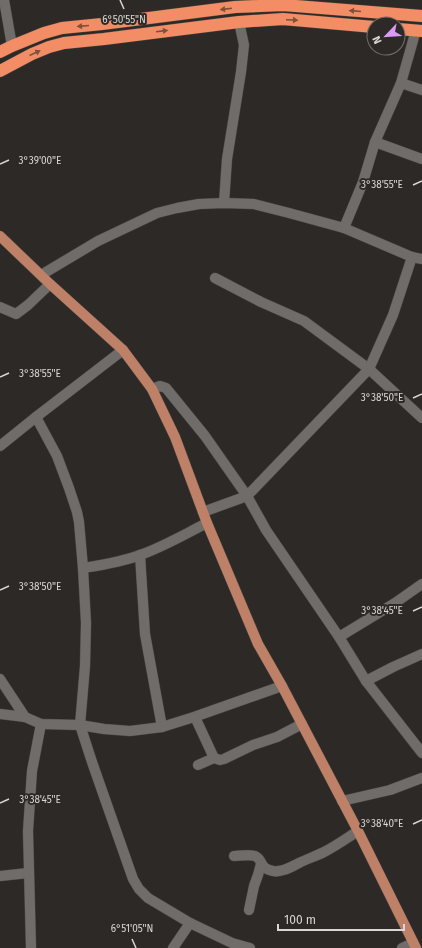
<svg xmlns="http://www.w3.org/2000/svg" width="422" height="948" font-family="'Fira Sans',sans-serif">
	<style>
		.lines { fill: none; stroke-linecap: round; stroke-linejoin: round }
		.minor-casing { stroke: #474542; stroke-width: 11 }
		.major-casing { stroke: #474542; stroke-width: 11 }
		.highway-casing { stroke: #474542; stroke-width: 13 }
		.minor { stroke: #6f6c69; stroke-width: 10 }
		.major { stroke: #be8067; stroke-width: 10 }
		.highway { stroke: #f38d65; stroke-width: 12 }
		.oneway { fill: #7c513f }
		.ticks { fill: none; stroke: #d9d7d5; stroke-width: 1.5 }
		.ticks-label { font-size: 10px; text-anchor: middle; fill: #d9d7d5; stroke: #2c2926; stroke-width: 4; stroke-linejoin: round; paint-order: stroke }
	</style>
	<rect width="100%" height="100%" fill="#2c2926"/>
	<g class="lines">
		<g class="minor-casing">
			<g id="minor">
				<polyline points="4,0 12,46"/>
				<polyline points="401,83 422,90"/>
				<polyline points="375,142 422,159"/>
				<polyline points="224,203 227,159 241,72 244,45 239,22"/>
				<polyline points="344,228 363,182 375,142 401,83 416,30"/>
				<polyline points="41,275 98,241 157,213 177,208 199,204 224,203 254,204 289,213 344,228 412,257 422,259"/>
				<polyline points="215,278 261,302 304,321 369,369 422,418"/>
				<polyline points="0,307 16,314 28,305 50,284"/>
				<polyline points="152,389 160,386 166,388 205,436 247,496 266,530 339,637 366,681 422,753"/>
				<polyline points="36,417 57,456 69,488 77,512 79,522 83,568 86,623 85,666 80,725 92,762 133,879 139,889 148,898 190,923 232,943 250,948"/>
				<polyline points="0,446 36,417 123,350"/>
				<polyline points="203,512 247,496 369,369 393,315 412,257"/>
				<polyline points="140,555 145,634 162,727"/>
				<path d="M83 568C102 565 122 562 140 555 163 547 185 534 207 523"/>
				<polyline points="339,637 395,603 422,584"/>
				<polyline points="0,679 25,717"/>
				<polyline points="366,681 393,667 422,654"/>
				<polyline points="0,714 25,717 41,724 80,725 104,729 130,731 162,727 194,717 282,686"/>
				<polyline points="195,717 214,758 198,765"/>
				<polyline points="214,758 220,760 224,759 253,745 277,737 302,724"/>
				<polyline points="342,801 390,790 422,778"/>
				<path d="M234 856C241 856 249 854 255 856 264 860 258 868 273 871 281 873 291 867 299 863 307 859 316 856 324 852 336 846 347 838 358 831"/>
				<polyline points="0,876 28,873"/>
				<polyline points="249,910 254,886 258,875 261,864"/>
				<polyline points="31,948 28,831 32,771 41,724"/>
				<polyline points="173,948 190,923"/>
				<polyline points="402,948 413,943"/>
			</g>
		</g>
		<g class="major-casing">
			<polyline id="major" points="0,236 50,284 123,350 152,389 163,412 175,437 207,523 258,644 282,686 358,831 416,948"/>
		</g>
		<g class="highway-casing">
			<g id="highway">
				<polyline points="398,29 422,31"/>
				<polyline points="0,52 12,46 44,33 62,28 102,24 235,7 283,5 422,16"/>
				<polyline points="0,71 32,54 49,47 64,43 104,39 239,22 283,19 374,27"/>
			</g>
		</g>
		<use href="#minor" class="minor"/>
		<use href="#major" class="major"/>
		<use href="#highway" class="highway"/>
	</g>
	<defs><path id="oneway-solid" d="M-6-.8H1V-3.2L6.5 0L1 3.2V.8H-6Z"/></defs>
	<g class="oneway">
		<use href="#oneway-solid" transform="translate(226 9) rotate(173)"/>
		<use href="#oneway-solid" transform="translate(355 11) rotate(-175)"/>
		<use href="#oneway-solid" transform="translate(292 20) rotate(3)"/>
		<use href="#oneway-solid" transform="translate(83 26) rotate(175)"/>
		<use href="#oneway-solid" transform="translate(162 31) rotate(-7)"/>
		<use href="#oneway-solid" transform="translate(35 53) rotate(-25)"/>
	</g>
	<path class="ticks" d="M120 0 124 9M0 164 9 160M413 185 422 181M0 377 9 373M413 398 422 394M0 590 9 586M413 611 422 607M0 803 9 799M413 824 422 820M132 939 136 948"/>
	<g class="ticks-label">
		<text x="124" y="23">6°50'55"N</text>
		<text x="40" y="164">3°39'00"E</text>
		<text x="382" y="188">3°38'55"E</text>
		<text x="40" y="377">3°38'55"E</text>
		<text x="382" y="401">3°38'50"E</text>
		<text x="40" y="590">3°38'50"E</text>
		<text x="382" y="614">3°38'45"E</text>
		<text x="40" y="803">3°38'45"E</text>
		<text x="382" y="827">3°38'40"E</text>
		<text x="132" y="932">6°51'05"N</text>
	</g>
	<g transform="translate(386 36) rotate(245)"><circle r="19" fill="#2c2926" stroke="#716f6c"/>
	<path d="M0-3L7 15L0 10L-7 15Z" fill="#dc99f5"/>
	<text y="-6" font-size="11" font-weight="bold" text-anchor="middle" fill="#d9d7d5">N</text>
	</g>
	<path d="M278 924v6h126v-6" fill="none" stroke="#d9d7d5" stroke-width="2"/>
	<text x="284" y="924" font-size="12" fill="#d9d7d5" stroke="#2c2926" stroke-width="3" paint-order="stroke">100 m</text>
</svg>
